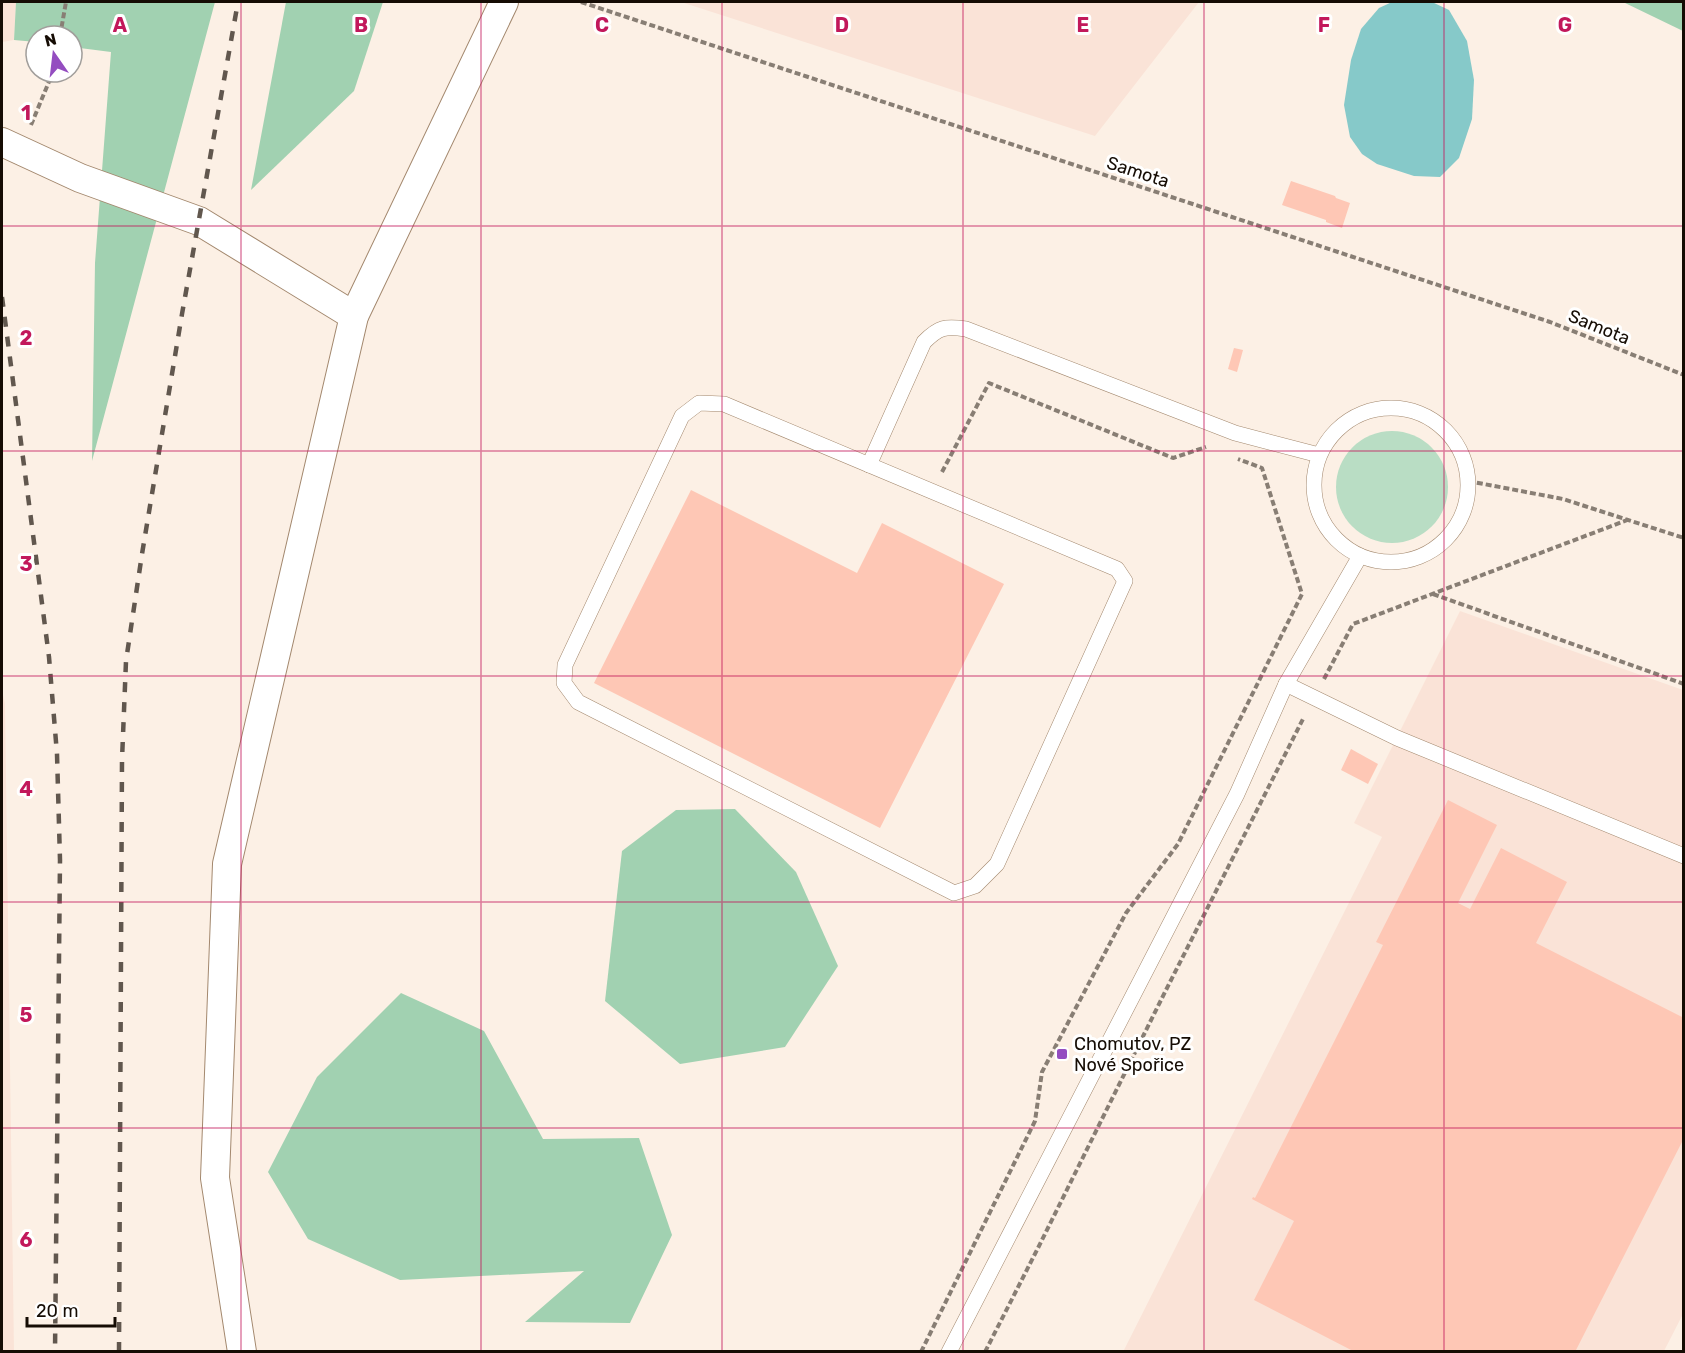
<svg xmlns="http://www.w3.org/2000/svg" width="1685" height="1353" font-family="Rubik,sans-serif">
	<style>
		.industrial { fill: #fae3d7 }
		.green { fill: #b9ddc4 }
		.forest { fill: #a1d1b1 }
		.water { fill: #86c9c9 }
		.building { fill: #fec7b5 }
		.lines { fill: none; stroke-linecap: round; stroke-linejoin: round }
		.lane-casing { stroke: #a3886e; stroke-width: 16 }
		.street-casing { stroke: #a3886e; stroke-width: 30 }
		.path { stroke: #887e74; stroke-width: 4; stroke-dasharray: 6 3; stroke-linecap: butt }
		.lane { stroke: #fff; stroke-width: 15 }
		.street { stroke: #fff; stroke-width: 28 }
		.rail { stroke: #61574e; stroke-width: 4.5; stroke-dasharray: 10 10; stroke-linecap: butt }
		.grid { fill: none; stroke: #c2185b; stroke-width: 1.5; stroke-opacity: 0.55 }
		.poi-dot { fill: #944dc0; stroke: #fff; stroke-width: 2 }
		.labels { text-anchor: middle; stroke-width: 6; stroke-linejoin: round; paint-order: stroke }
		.street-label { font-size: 18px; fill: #150c04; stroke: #fff }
		.poi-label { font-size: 18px; fill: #150c04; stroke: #fff; text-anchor: start }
		.grid-label { font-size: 20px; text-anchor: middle; font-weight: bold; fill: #c2185b; stroke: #fff; stroke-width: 6; stroke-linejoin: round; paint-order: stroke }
	</style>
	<rect width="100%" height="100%" fill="#fcf0e5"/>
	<g class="industrial">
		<polygon points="2,2 16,2 14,40 2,42"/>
		<polygon points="681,2 1199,2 1095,136"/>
		<polygon points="1460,611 1683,690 1684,1312 1664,1351 1123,1352 1382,837 1354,823"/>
		<polygon points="2,690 5,704 14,1352 2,1351"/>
	</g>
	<circle class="green" cx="1392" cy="487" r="56"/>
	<g class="forest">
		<polygon points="16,2 215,2 92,461 95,263 111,52 72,47 72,36 36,36 36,42 14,40"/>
		<polygon points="286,2 383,2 354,91 251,190"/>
		<polygon points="1623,2 1683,2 1683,31"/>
		<polygon points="735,809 796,872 838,966 785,1047 680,1064 605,1001 622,851 676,810"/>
		<polygon points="401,993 484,1031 543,1139 639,1138 672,1235 630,1323 525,1322 584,1271 400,1280 308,1239 268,1172 317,1077"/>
	</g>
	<polygon class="water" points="1392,2 1432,2 1449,10 1467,41 1474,80 1472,119 1459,158 1440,177 1414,176 1377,164 1362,154 1350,137 1344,105 1351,60 1361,29 1379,8"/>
	<g class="building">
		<polygon points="1291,181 1335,196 1336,198 1350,203 1342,228 1326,222 1326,220 1282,205"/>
		<polygon points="1234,348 1243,350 1237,372 1228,369"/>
		<polygon points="691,490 857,573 882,523 1004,584 880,828 594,683"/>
		<polygon points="1351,749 1378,764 1368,784 1341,770"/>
		<polygon points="1448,800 1497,825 1458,903 1470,909 1501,848 1567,882 1536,943 1684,1018 1684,1138 1575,1352 1355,1352 1254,1300 1294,1221 1252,1199 1253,1197 1255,1198 1383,945 1376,942"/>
	</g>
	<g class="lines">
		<g class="lane-casing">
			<g id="lane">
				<polygon points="699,403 724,404 1117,569 1125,581 997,864 975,886 954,893 578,702 564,683 565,665 682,416"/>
				<circle cx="1391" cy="485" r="77"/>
				<path d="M869 465 924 342C939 327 945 326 966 329L1235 433 1319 455"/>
				<polyline points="1286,684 1397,738 1684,856"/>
				<polyline points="949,1352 1237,794 1286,684 1360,556"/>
			</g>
		</g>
		<g class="street-casing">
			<g id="street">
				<polyline points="2,142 80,178 199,221 354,316"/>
				<polyline points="242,1352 215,1178 227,864 354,316 504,2"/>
			</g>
		</g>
		<g class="path">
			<polyline points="581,2 1550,322 1684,375"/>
			<polyline points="60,36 66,2"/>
			<polyline points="31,125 53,72"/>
			<polyline points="942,472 989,383 1173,458 1206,447"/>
			<polyline points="1468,481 1563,499 1684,538"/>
			<polyline points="1433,594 1684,684"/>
			<polyline points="1324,679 1353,624 1630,519"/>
			<polyline points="921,1352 1035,1121 1042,1072 1126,913 1178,844 1302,594 1262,468 1238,459"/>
			<polyline points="985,1352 1038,1248 1165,992 1304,717"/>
		</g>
		<use href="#lane" class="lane"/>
		<use href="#street" class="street"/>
		<g class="rail">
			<polyline points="2,297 49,657 57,754 60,860 55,1352"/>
			<polyline points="119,1352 122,760 126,661 142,554 182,314 238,2"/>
		</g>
	</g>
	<path class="grid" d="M241 2V1352M481 2V1352M722 2V1352M963 2V1352M1204 2V1352M1444 2V1352M2 226H1684M2 451H1684M2 676H1684M2 902H1684M2 1128H1684"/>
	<rect class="poi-dot" x="1056" y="1048" width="12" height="12" rx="3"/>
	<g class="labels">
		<g class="street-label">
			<text transform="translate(1138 172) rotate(18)" y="6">Samota</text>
			<text transform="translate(1599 327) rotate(22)" y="6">Samota</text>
		</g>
		<g class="poi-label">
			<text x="1074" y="1050">Chomutov, PZ<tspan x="1074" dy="21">Nové Spořice</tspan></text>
		</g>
	</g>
	<g class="grid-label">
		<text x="120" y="32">A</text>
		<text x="361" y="32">B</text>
		<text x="602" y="32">C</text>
		<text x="842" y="32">D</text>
		<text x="1083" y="32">E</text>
		<text x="1324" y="32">F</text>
		<text x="1565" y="32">G</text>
		<text x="26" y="120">1</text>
		<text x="26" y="345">2</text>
		<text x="26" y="571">3</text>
		<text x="26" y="796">4</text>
		<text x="26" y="1022">5</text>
		<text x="26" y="1247">6</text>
	</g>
	<rect width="1685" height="1353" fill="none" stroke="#150c04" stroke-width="6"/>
	<g transform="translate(54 54) rotate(346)"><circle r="28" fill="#ffffff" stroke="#a19e9b" stroke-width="1.5"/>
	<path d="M0-4.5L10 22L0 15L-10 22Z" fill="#944dc0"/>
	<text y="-9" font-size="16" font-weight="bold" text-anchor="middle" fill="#150c04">N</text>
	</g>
	<path d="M27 1317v9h88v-9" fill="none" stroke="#150c04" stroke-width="3"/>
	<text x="36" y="1317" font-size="18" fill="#150c04" stroke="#ffffff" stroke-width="4.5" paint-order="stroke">20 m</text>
</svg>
